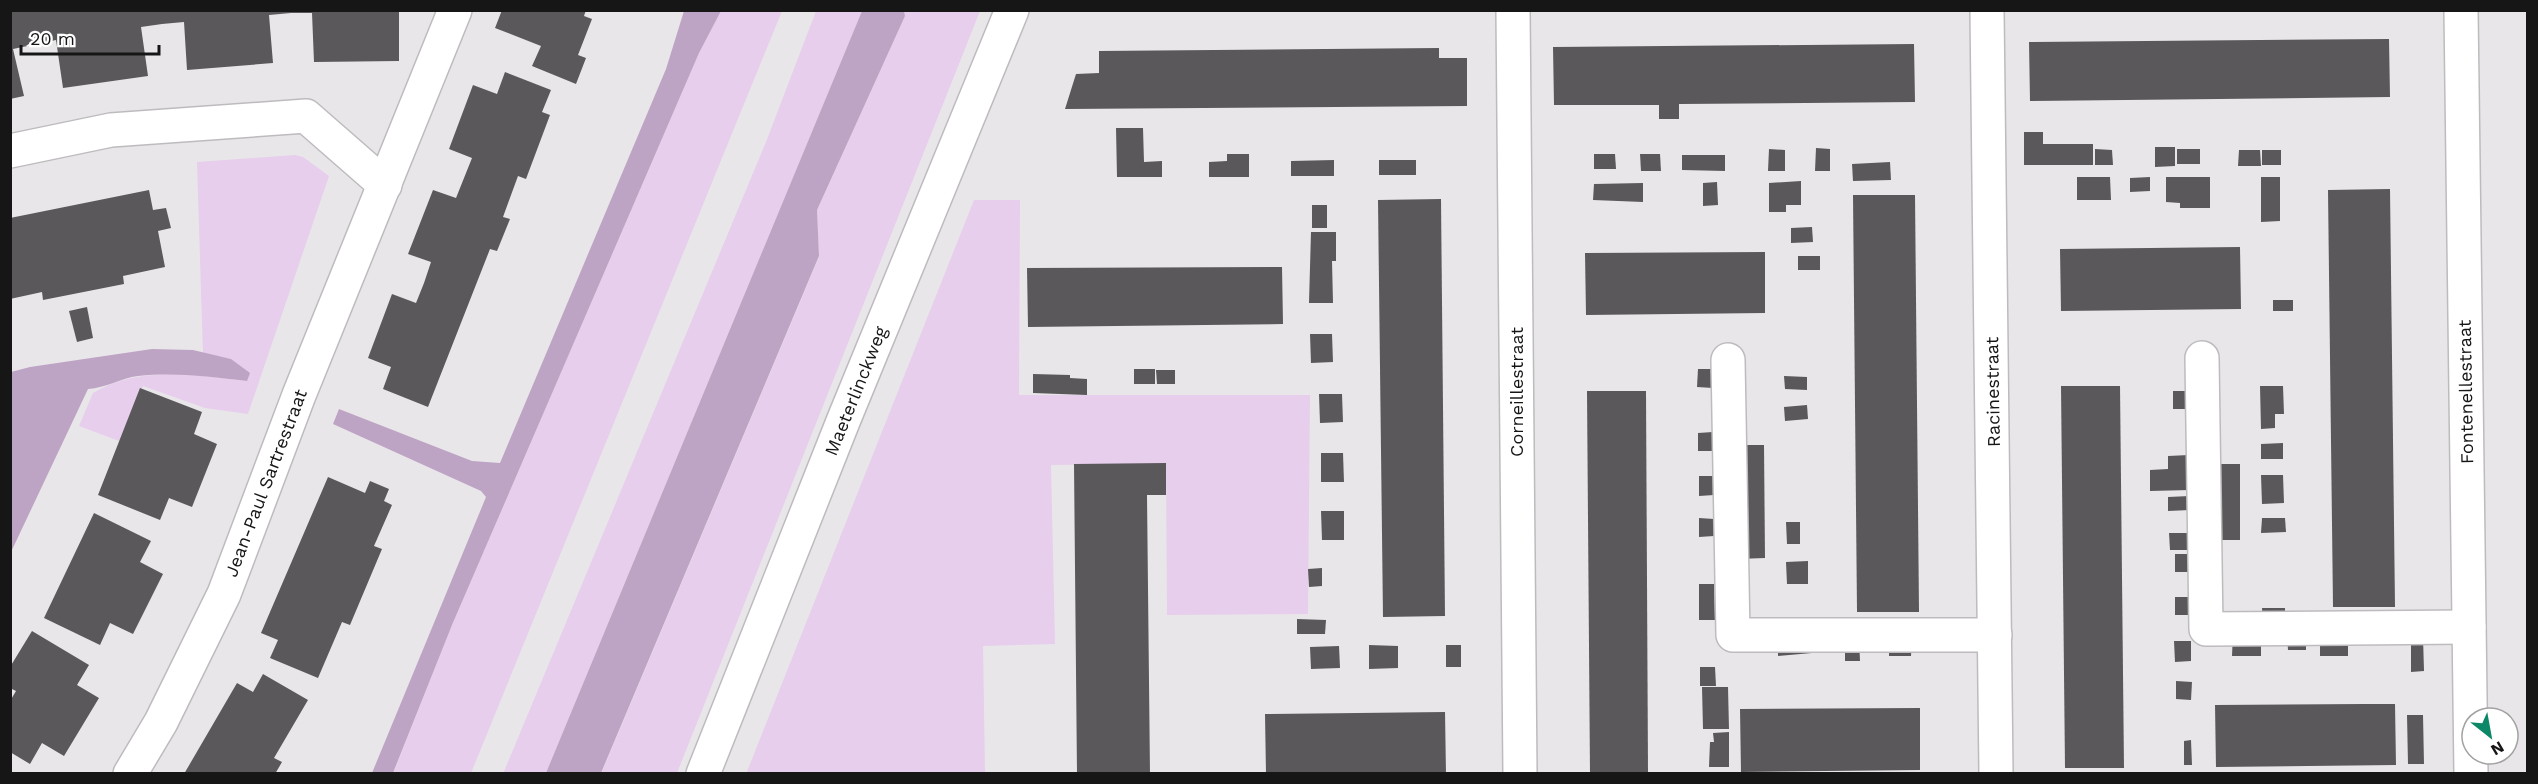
<svg xmlns="http://www.w3.org/2000/svg" width="2538" height="784" font-family="'Work Sans',sans-serif">
	<style>
		.green { fill: #e6ceec }
		.water { fill: #bea4c4 }
		.building { fill: #5a585b }
		.lines { fill: none; stroke-linecap: round; stroke-linejoin: round }
		.minor-casing { stroke: #bebbbf; stroke-width: 36 }
		.minor { stroke: #fff; stroke-width: 33 }
		.labels { text-anchor: middle; stroke-width: 6; stroke-linejoin: round; paint-order: stroke }
		.street-label { font-size: 18px; fill: #171617; stroke: #fff }
	</style>
	<rect width="100%" height="100%" fill="#e9e6ea"/>
	<g class="green">
		<polygon points="721,11 782,11 471,773 393,774 452,625 699,53"/>
		<polygon points="816,11 862,11 546,773 503,774 766,142"/>
		<polygon points="904,11 980,11 677,773 601,774 819,257 817,210 905,16"/>
		<path d="M295 155 303 157 329 176 248 414 205 408 143 386 119 441 79 426 93 393C140 365 194 375 247 381L231 359 203 354 197 162Z"/>
		<polygon points="974,200 1020,200 1019,395 1310,395 1308,614 1167,615 1166,464 1051,465 1055,644 983,646 985,773 746,774"/>
	</g>
	<g class="water">
		<polygon points="684,11 721,11 699,53 452,625 393,773 372,773 486,497 481,491 333,424 339,409 472,461 500,463 666,69"/>
		<polygon points="862,11 904,11 905,16 817,210 819,256 601,773 546,773"/>
		<path d="M152 349 193 350 231 359 250 373 247 381C210 377 175 372 138 376 121 378 106 388 88 389L11 552V372L30 367Z"/>
	</g>
	<g class="building">
		<polygon points="10,10 399,10 399,61 314,62 312,13 291,13 269,15 273,63 187,70 184,22 162,24 141,27 148,76 63,88 56,40 13,49 24,96 10,99"/>
		<polygon points="502,10 586,10 584,16 592,19 578,55 586,58 576,84 532,66 541,46 495,28"/>
		<polygon points="2389,39 2390,97 2030,101 2029,42"/>
		<polygon points="1914,44 1915,102 1679,104 1679,119 1659,119 1659,105 1554,105 1553,47"/>
		<polygon points="1439,48 1439,58 1467,58 1467,106 1065,109 1076,74 1099,73 1099,51"/>
		<polygon points="505,72 551,90 542,112 550,115 526,179 518,176 503,217 510,219 497,251 490,249 428,407 383,389 391,367 368,358 392,294 416,303 424,283 431,262 408,254 433,190 456,198 472,158 449,149 473,85 497,94"/>
		<polygon points="1116,128 1143,128 1144,162 1162,161 1162,177 1117,177"/>
		<polygon points="2024,132 2043,132 2043,144 2093,144 2093,165 2024,165"/>
		<polygon points="2155,147 2175,147 2175,166 2155,167"/>
		<polygon points="1816,148 1830,149 1830,171 1815,171"/>
		<polygon points="1769,149 1785,150 1785,171 1768,171"/>
		<polygon points="2095,149 2112,150 2113,165 2095,165"/>
		<rect x="2177" y="149" width="23" height="15"/>
		<polygon points="2239,150 2260,150 2261,166 2238,166"/>
		<rect x="2262" y="150" width="19" height="15"/>
		<polygon points="1227,154 1249,154 1249,177 1209,177 1209,162 1227,161"/>
		<polygon points="1594,154 1615,154 1616,169 1594,169"/>
		<polygon points="1640,154 1660,154 1661,171 1641,171"/>
		<polygon points="1682,155 1725,155 1725,171 1682,170"/>
		<polygon points="1334,160 1334,176 1291,176 1291,161"/>
		<rect x="1379" y="160" width="37" height="15"/>
		<polygon points="1890,162 1891,180 1853,181 1852,164"/>
		<polygon points="2077,177 2110,177 2111,200 2077,200"/>
		<polygon points="2150,177 2150,191 2130,192 2130,178"/>
		<polygon points="2166,177 2210,177 2210,208 2180,208 2180,203 2166,202"/>
		<polygon points="2261,177 2280,177 2280,221 2261,222"/>
		<polygon points="1801,181 1801,205 1786,205 1786,212 1769,212 1769,183"/>
		<polygon points="1717,182 1718,205 1703,206 1703,183"/>
		<polygon points="1643,183 1643,202 1593,200 1594,184"/>
		<polygon points="2390,189 2395,607 2333,607 2328,190"/>
		<polygon points="149,190 153,210 166,208 171,228 158,231 165,267 123,276 124,284 43,300 42,292 10,299 10,218"/>
		<polygon points="1853,195 1915,195 1919,612 1857,612"/>
		<polygon points="1441,199 1445,616 1383,617 1378,200"/>
		<rect x="1312" y="205" width="15" height="23"/>
		<polygon points="1812,227 1813,242 1791,243 1791,228"/>
		<polygon points="1311,232 1336,232 1336,261 1332,261 1333,303 1309,303"/>
		<polygon points="2240,247 2241,309 2061,311 2060,249"/>
		<polygon points="1765,252 1765,313 1586,315 1585,253"/>
		<rect x="1798" y="256" width="22" height="14"/>
		<polygon points="1282,267 1283,324 1028,327 1027,268"/>
		<rect x="2273" y="300" width="20" height="11"/>
		<polygon points="87,307 93,338 77,342 69,311"/>
		<polygon points="1310,334 1332,334 1333,362 1311,363"/>
		<rect x="1134" y="369" width="21" height="15"/>
		<polygon points="1698,369 1713,369 1713,388 1697,387"/>
		<polygon points="1156,370 1175,370 1175,384 1157,384"/>
		<polygon points="1033,374 1070,375 1070,378 1087,379 1087,395 1033,393"/>
		<polygon points="1784,376 1807,377 1807,390 1785,389"/>
		<polygon points="2061,386 2120,386 2124,768 2065,768"/>
		<polygon points="2260,386 2283,386 2284,414 2275,414 2275,428 2261,429"/>
		<polygon points="140,388 202,412 194,434 217,444 192,507 169,498 160,520 98,495"/>
		<polygon points="1587,391 1646,391 1648,772 1590,773"/>
		<polygon points="2173,391 2189,391 2188,409 2173,409"/>
		<polygon points="1319,394 1342,394 1343,422 1320,423"/>
		<polygon points="1807,405 1808,419 1785,421 1784,407"/>
		<polygon points="1713,432 1714,451 1698,451 1698,433"/>
		<polygon points="2283,443 2283,459 2261,459 2261,444"/>
		<polygon points="1736,445 1764,445 1765,558 1738,559"/>
		<polygon points="1321,453 1343,453 1344,482 1321,482"/>
		<polygon points="2189,455 2190,490 2150,491 2150,470 2168,469 2168,456"/>
		<polygon points="1166,463 1166,495 1147,495 1150,774 1077,774 1074,464"/>
		<rect x="2212" y="464" width="28" height="76"/>
		<polygon points="2261,475 2283,475 2284,503 2262,504"/>
		<polygon points="1699,476 1714,476 1714,495 1699,496"/>
		<polygon points="328,477 365,493 370,481 389,489 384,501 392,505 374,546 382,549 350,625 342,622 318,678 270,658 278,640 261,633"/>
		<polygon points="2190,496 2190,510 2168,511 2168,497"/>
		<polygon points="1321,511 1344,511 1344,540 1322,540"/>
		<polygon points="94,513 151,541 140,562 163,574 133,634 110,623 100,645 44,618"/>
		<polygon points="1699,518 1714,519 1714,536 1699,537"/>
		<polygon points="2262,518 2285,518 2286,532 2261,533"/>
		<polygon points="1786,522 1800,522 1800,544 1787,544"/>
		<polygon points="2169,533 2190,533 2190,550 2170,550"/>
		<polygon points="2175,554 2191,554 2190,572 2175,572"/>
		<polygon points="1808,561 1808,584 1787,584 1786,562"/>
		<polygon points="1322,568 1322,586 1309,587 1308,569"/>
		<polygon points="1699,584 1714,584 1715,620 1699,620"/>
		<rect x="2175" y="597" width="15" height="18"/>
		<polygon points="2262,608 2285,608 2285,623 2263,623"/>
		<polygon points="1297,619 1326,620 1325,634 1297,634"/>
		<polygon points="32,631 89,665 77,685 99,698 64,756 42,743 30,764 10,752 10,701 16,691 10,688 10,667"/>
		<polygon points="2233,632 2261,632 2261,656 2232,656"/>
		<polygon points="2306,632 2306,650 2288,650 2287,633"/>
		<rect x="2320" y="633" width="28" height="23"/>
		<polygon points="2411,637 2423,637 2424,671 2411,672"/>
		<polygon points="1845,638 1859,638 1860,661 1845,661"/>
		<polygon points="1823,639 1823,652 1778,656 1778,642"/>
		<polygon points="1889,641 1912,642 1911,656 1889,656"/>
		<polygon points="2174,641 2191,641 2191,661 2175,662"/>
		<polygon points="1369,645 1398,646 1398,668 1369,669"/>
		<rect x="1446" y="645" width="15" height="22"/>
		<polygon points="1339,646 1340,668 1311,669 1310,647"/>
		<polygon points="1700,667 1715,667 1716,686 1700,686"/>
		<polygon points="263,674 308,700 274,758 282,762 275,774 184,774 237,683 253,692"/>
		<polygon points="2176,681 2192,682 2191,700 2176,699"/>
		<polygon points="1702,687 1728,687 1729,729 1703,729"/>
		<polygon points="2365,704 2395,704 2396,765 2216,767 2215,705"/>
		<polygon points="1920,708 1920,770 1741,772 1740,709"/>
		<polygon points="1445,712 1446,774 1266,774 1265,714"/>
		<polygon points="2407,715 2423,715 2424,764 2408,764"/>
		<polygon points="1729,732 1729,767 1709,767 1710,742 1714,742 1713,733"/>
		<polygon points="2191,740 2192,765 2184,765 2184,741"/>
	</g>
	<g class="lines">
		<g class="minor-casing">
			<g id="minor">
				<polyline points="1513,10 1520,774"/>
				<polyline points="1987,10 1996,774"/>
				<polyline points="2461,10 2471,774"/>
				<polyline points="10,151 111,130 306,116 385,185"/>
				<polyline points="2202,358 2206,629 2469,627"/>
				<polyline points="1728,360 1733,635 1995,635"/>
				<polyline points="130,774 161,722 224,594 299,395 455,10"/>
				<polyline points="703,774 844,419 1012,10"/>
			</g>
		</g>
		<use href="#minor" class="minor"/>
	</g>
	<g class="labels">
		<g class="street-label">
			<text transform="translate(856 391) rotate(-68)" y="6">Maeterlinckweg</text>
			<text transform="translate(1517 392) rotate(-90)" y="6">Corneillestraat</text>
			<text transform="translate(1993 392) rotate(-91)" y="6">Racinestraat</text>
			<text transform="translate(2466 392) rotate(-91)" y="6">Fontenellestraat</text>
			<text transform="translate(266 483) rotate(-69)" y="6">Jean-Paul Sartrestraat</text>
		</g>
	</g>
	<rect width="2538" height="784" fill="none" stroke="#171617" stroke-width="24"/>
	<g transform="translate(2490 736) rotate(149)"><circle r="28" fill="#ffffff" stroke="#a2a2a2" stroke-width="1.5"/>
	<path d="M0-4.5L10 22L0 15L-10 22Z" fill="#0c8768"/>
	<text y="-9" font-size="16" font-weight="bold" text-anchor="middle" fill="#171617">N</text>
	</g>
	<path d="M21 45v9h138v-9" fill="none" stroke="#171617" stroke-width="3"/>
	<text x="30" y="45" font-size="18" fill="#171617" stroke="#ffffff" stroke-width="4.5" paint-order="stroke">20 m</text>
</svg>
